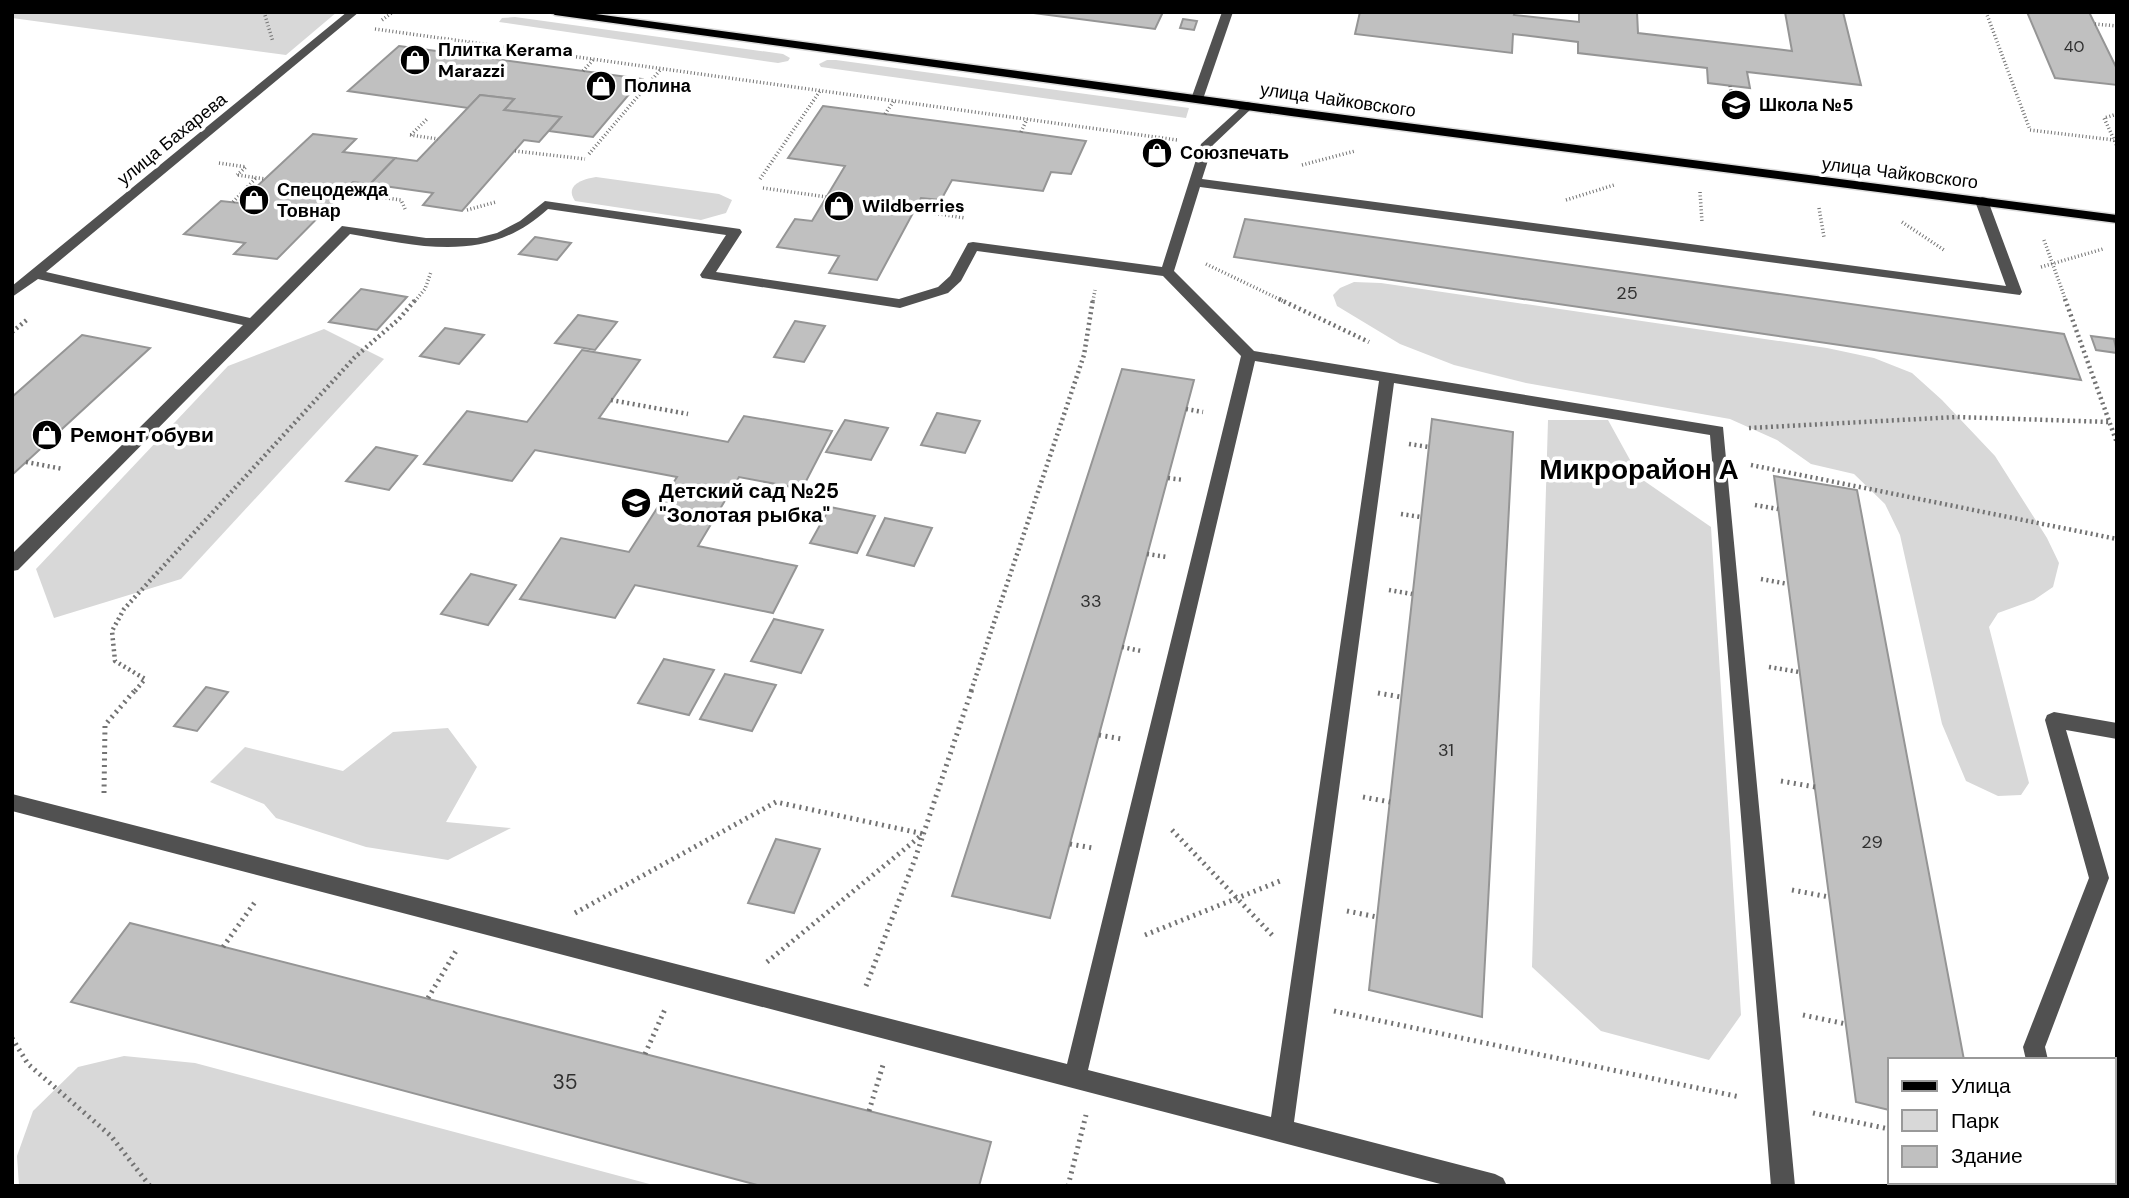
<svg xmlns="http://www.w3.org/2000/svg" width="2129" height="1198" font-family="'DM Sans',sans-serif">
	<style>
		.green { fill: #d8d8d8 }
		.building { fill: #c0c0c0; stroke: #959595; stroke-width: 2 }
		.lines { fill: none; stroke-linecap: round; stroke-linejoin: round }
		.major-casing { stroke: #dbdbdb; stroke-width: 3 }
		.path-far2 { stroke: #737373; stroke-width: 3.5; stroke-dasharray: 1 2.5; stroke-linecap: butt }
		.path-far1 { stroke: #737373; stroke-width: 4.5; stroke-dasharray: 2 3.5; stroke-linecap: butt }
		.path { stroke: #737373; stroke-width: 5; stroke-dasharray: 2 4.5; stroke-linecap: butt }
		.minor { fill: #515151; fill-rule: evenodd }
		.major { fill: #000; fill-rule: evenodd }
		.labels { text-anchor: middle; stroke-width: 7; stroke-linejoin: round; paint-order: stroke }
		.far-number-label { font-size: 16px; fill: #303030 }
		.far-poi-label { font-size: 18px; font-weight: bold; fill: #000; stroke: #fff; text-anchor: start }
		.far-street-label { font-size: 18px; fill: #000; stroke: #fff }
		.number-label { font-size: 18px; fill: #303030 }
		.poi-label { font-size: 21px; font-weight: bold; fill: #000; stroke: #fff; text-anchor: start }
		.near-number-label { font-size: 21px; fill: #303030 }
		.district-label { font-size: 28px; font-weight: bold; fill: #000; stroke: #fff }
	</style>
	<rect width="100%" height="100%" fill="#fff"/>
	<g class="green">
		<polygon points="12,12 337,12 286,55 12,18"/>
		<polygon points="515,17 783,54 790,58 788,61 778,63 499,22 502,18"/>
		<polygon points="827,60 836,60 1189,108 1186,118 821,67 819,64"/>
		<path d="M596 177 719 194 732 200 726 213 701 220 575 201C564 185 583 179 596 177Z"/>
		<polygon points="1354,282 1381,283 1827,348 1874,358 1912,373 1942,400 1995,456 2047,538 2059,563 2053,587 2034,600 1998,613 1989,627 2029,783 2021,795 1998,796 1966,781 1942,724 1900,535 1885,504 1854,474 1811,464 1777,440 1730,419 1526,383 1454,365 1400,344 1337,306 1333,295 1340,288"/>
		<polygon points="324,329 384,359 181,579 54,618 36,569 228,366"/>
		<polygon points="1548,420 1608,420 1640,478 1711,527 1741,1015 1709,1060 1601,1031 1532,967"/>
		<polygon points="448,728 477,767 446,822 511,828 448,860 366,847 276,818 264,804 210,782 245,747 343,771 393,732"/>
		<polygon points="124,1056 195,1063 657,1186 19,1186 17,1156 33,1111 78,1067"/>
	</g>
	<g class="building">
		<polygon points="1026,12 1163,12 1155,29"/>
		<polygon points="1360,12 1515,12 1514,15 1579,22 1579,12 1637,12 1638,33 1792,51 1785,12 1843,12 1861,85 1747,72 1750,88 1708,83 1707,68 1578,53 1578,42 1513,34 1512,53 1355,34"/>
		<polygon points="2027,12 2089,12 2117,69 2117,85 2055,78"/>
		<polygon points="1183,19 1197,21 1194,30 1180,28"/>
		<polygon points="399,46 459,54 642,79 593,137 549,131 561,117 504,110 514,99 480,95 468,108 348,91"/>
		<polygon points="480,95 514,99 504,110 561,117 539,142 524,140 462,211 423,205 433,193 370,184 395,158 417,161"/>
		<polygon points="823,106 1021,132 1086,141 1071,174 1051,172 1043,191 952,180 941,200 921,198 877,280 829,273 839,256 777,247 795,219 812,221 845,166 788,158"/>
		<polygon points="313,134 356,139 343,152 395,158 370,184 353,182 277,259 234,254 245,243 184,234 221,201 239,203"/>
		<polygon points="1150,147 1168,149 1164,160 1146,158"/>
		<polygon points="1245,219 2064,334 2081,380 1234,257"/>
		<polygon points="535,237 571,243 557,260 519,254"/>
		<polygon points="361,289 407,297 377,330 329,322"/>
		<polygon points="578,315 617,322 595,350 555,343"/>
		<polygon points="795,321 825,326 804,362 774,357"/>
		<polygon points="445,328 484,335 459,364 420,356"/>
		<polygon points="82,335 150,348 12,475 12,397"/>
		<polygon points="2091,336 2114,339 2117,353 2096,350"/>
		<polygon points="582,350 640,360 599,418 728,442 744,416 832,431 802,489 739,477 698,546 797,566 773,613 635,585 615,618 520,599 561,538 629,552 677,477 535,450 512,481 424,464 467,411 527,422"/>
		<polygon points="1122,369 1194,380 1050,918 952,896"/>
		<polygon points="937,413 980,421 965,453 921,445"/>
		<polygon points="1432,419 1513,432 1482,1017 1369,990"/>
		<polygon points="845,420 888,428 871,460 826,452"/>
		<polygon points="376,447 417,456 389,490 346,481"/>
		<polygon points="1774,476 1857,490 1964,1060 1889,1060 1889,1110 1856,1102"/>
		<polygon points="830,507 875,516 857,553 810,543"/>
		<polygon points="885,518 932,528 914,566 867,555"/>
		<polygon points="471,574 516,585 488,625 441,614"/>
		<polygon points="774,619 823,630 801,673 751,661"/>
		<polygon points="664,659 714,670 689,715 638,703"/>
		<polygon points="725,674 776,685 752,731 700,719"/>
		<polygon points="206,687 228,692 197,731 174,726"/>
		<polygon points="776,839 820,849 794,913 748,903"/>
		<polygon points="130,923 991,1142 979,1186 761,1186 71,1002"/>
	</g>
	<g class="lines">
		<g class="major-casing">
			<polygon id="major" points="550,12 581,12 1291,108 2117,215 2117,223 1291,116 555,15"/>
		</g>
		<g class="path-far2">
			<polyline points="264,12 273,42"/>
			<polyline points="1986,12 2030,130 2114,140"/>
			<polyline points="382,20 393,12"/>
			<polyline points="2095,24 2117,26"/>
			<polyline points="375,29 1177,140"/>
			<polyline points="459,54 469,43"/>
			<polyline points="583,71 593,60"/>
			<polyline points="1730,86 1733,101"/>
			<polyline points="885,114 894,101"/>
			<polyline points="2117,114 2104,118 2117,146"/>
			<polyline points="1021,132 1027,119"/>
			<polyline points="410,135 438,139"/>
			<polyline points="411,135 427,119"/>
			<polyline points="515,151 585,159"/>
			<polyline points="589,154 661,69"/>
			<polyline points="219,163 246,167 237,175"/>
			<polyline points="1302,165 1355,151"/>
			<polyline points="238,175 265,179"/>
			<polyline points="760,179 820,91"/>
			<polyline points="763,188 827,197"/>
			<polyline points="344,192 401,200 406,211"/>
			<polyline points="1700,192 1702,222"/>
			<polyline points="1566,200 1614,185"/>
			<polyline points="233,202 256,178"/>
			<polyline points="1819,208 1824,237"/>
			<polyline points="467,210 496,202"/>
			<polyline points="914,210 965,218"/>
			<polyline points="1902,222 1944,250"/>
			<polyline points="2044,240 2066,301"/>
			<polyline points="1206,264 1283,301"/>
			<polyline points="2041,267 2103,249"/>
			<polyline points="415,301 425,289 431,272"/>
			<polyline points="1093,301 1095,290"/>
		</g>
		<g class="path-far1">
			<polyline points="1279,299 1369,342"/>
			<polyline points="2065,299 2117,443"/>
			<polyline points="12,332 28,319"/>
			<polyline points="611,400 688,414"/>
			<polyline points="1186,409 1203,412"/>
			<polyline points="1749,428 1957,417 2109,422"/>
			<polyline points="1409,444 1429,447"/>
			<polyline points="26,462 63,469"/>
			<polyline points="1751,465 2117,539"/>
			<polyline points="1168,478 1184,480"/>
			<polyline points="1755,505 1778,509"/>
			<polyline points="1401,514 1421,517"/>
			<polyline points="1147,554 1167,557"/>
			<polyline points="1761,579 1788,584"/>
			<polyline points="1389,590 1412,594"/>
			<polyline points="1122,647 1141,651"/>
			<polyline points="1769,667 1799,672"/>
			<polyline points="135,691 145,679 115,661 112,631 124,609 355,357 399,319 416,299"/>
			<polyline points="971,691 1084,355 1093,299"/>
		</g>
		<g class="path">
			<polyline points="1378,693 1401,697"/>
			<polyline points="1099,735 1122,739"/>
			<polyline points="1781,781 1815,787"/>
			<polyline points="104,793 105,725 136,689"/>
			<polyline points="1363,797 1390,802"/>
			<polyline points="1172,830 1272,935"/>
			<polyline points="1070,844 1093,848"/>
			<polyline points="1792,890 1829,897"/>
			<polyline points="1347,911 1377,917"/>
			<polyline points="575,913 776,802 924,834"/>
			<polyline points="1145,935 1280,881"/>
			<polyline points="223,947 255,902"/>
			<polyline points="767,962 923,834"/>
			<polyline points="866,986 915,859 972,689"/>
			<polyline points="428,998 456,951"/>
			<polyline points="1334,1011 1740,1097"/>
			<polyline points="1803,1015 1846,1024"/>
			<polyline points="12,1038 28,1064 111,1136 150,1186"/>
			<polyline points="645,1054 666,1007"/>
			<polyline points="869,1111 883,1065"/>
			<polyline points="1813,1113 1889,1129"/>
			<polyline points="1068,1186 1086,1115"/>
		</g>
		<g class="minor">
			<path d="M347 12H359L46 272 250 318 342 226 426 238H477L497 233 520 221 545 201 740 229 742 232 716 272 899 299 938 287 950 276 968 243 973 242 1162 267 1201 144 1247 102 1251 103V109L1213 145 1202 179 2006 286 1975 201 1982 197 1987 198 2022 292 2020 295 1200 187 1174 271 1254 351 1723 427 1795 1186H1771L1710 435 1394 383 1294 1122 1495 1174 1503 1178 1507 1186H1448L12 811V794L1067 1064 1241 356 1163 276 977 251 961 281 948 293 900 308 702 278 700 275 726 235 548 209C488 264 423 247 350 234L18 570 12 571V554L243 325 38 279 12 297V286ZM1255 361 1379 381 1271 1117 1088 1070Z"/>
			<polygon points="1222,12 1233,12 1203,99 1193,102 1191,99"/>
			<polygon points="2054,712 2117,723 2117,739 2066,730 2109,878 2045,1047 2048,1060 2026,1060 2023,1047 2089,878 2045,720 2047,715"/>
			<rect x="2052" y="1182" width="24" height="4"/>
		</g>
		<use href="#major" class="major"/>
	</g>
	<defs>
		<g id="shop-disc" transform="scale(1.575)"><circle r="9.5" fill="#000" stroke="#fff"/><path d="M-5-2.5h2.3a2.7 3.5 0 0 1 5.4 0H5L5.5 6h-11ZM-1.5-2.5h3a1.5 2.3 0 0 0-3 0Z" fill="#fff"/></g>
		<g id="school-disc" transform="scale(1.575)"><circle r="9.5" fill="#000" stroke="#fff"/><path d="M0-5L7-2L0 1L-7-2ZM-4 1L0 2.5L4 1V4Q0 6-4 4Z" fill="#fff"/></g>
	</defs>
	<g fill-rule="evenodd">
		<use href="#shop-disc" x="415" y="60"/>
		<use href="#shop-disc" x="601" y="86"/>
		<use href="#school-disc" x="1736" y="105"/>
		<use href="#shop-disc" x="1157" y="153"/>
		<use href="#shop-disc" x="254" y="200"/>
		<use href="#shop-disc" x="839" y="206"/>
		<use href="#shop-disc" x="47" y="435"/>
		<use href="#school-disc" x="636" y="503"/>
	</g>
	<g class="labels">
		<g class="far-number-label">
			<text x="2074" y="52">40</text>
		</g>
		<g class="far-poi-label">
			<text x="438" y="56">Плитка Kerama<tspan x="438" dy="21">Marazzi</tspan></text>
			<text x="624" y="92">Полина</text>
			<text x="1759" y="111">Школа №5</text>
			<text x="1180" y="159">Союзпечать</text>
			<text x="277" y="196">Спецодежда<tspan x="277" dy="21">Товнар</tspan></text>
			<text x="862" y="212">Wildberries</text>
		</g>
		<g class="far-street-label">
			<text transform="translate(1338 100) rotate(8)" y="6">улица Чайковского</text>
			<text transform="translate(172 139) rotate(-39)" y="6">улица Бахарева</text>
			<text transform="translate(1900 173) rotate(7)" y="6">улица Чайковского</text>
		</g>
		<g class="number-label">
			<text x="1627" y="299">25</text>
			<text x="1091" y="607">33</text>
			<text x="1446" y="756">31</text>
			<text x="1872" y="848">29</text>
		</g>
		<g class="poi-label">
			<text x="70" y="442">Ремонт обуви</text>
			<text x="659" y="498">Детский сад №25<tspan x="659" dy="24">"Золотая рыбка"</tspan></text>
		</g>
		<g class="near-number-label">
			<text x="565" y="1089">35</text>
		</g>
		<g class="district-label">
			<text x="1639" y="479">Микрорайон А</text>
		</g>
	</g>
	<rect width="2129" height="1198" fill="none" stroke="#000000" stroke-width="28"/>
	<rect x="1888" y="1058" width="228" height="126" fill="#ffffff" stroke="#999999" stroke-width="2"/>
	<rect x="1902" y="1081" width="35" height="10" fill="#000000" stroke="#999999" stroke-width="2"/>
	<text x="1951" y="1093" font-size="21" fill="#000000">Улица</text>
	<rect x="1902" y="1110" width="35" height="21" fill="#d8d8d8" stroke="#999999" stroke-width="2"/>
	<text x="1951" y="1128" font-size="21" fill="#000000">Парк</text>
	<rect x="1902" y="1146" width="35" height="21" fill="#c0c0c0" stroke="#999999" stroke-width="2"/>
	<text x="1951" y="1163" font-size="21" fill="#000000">Здание</text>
</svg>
